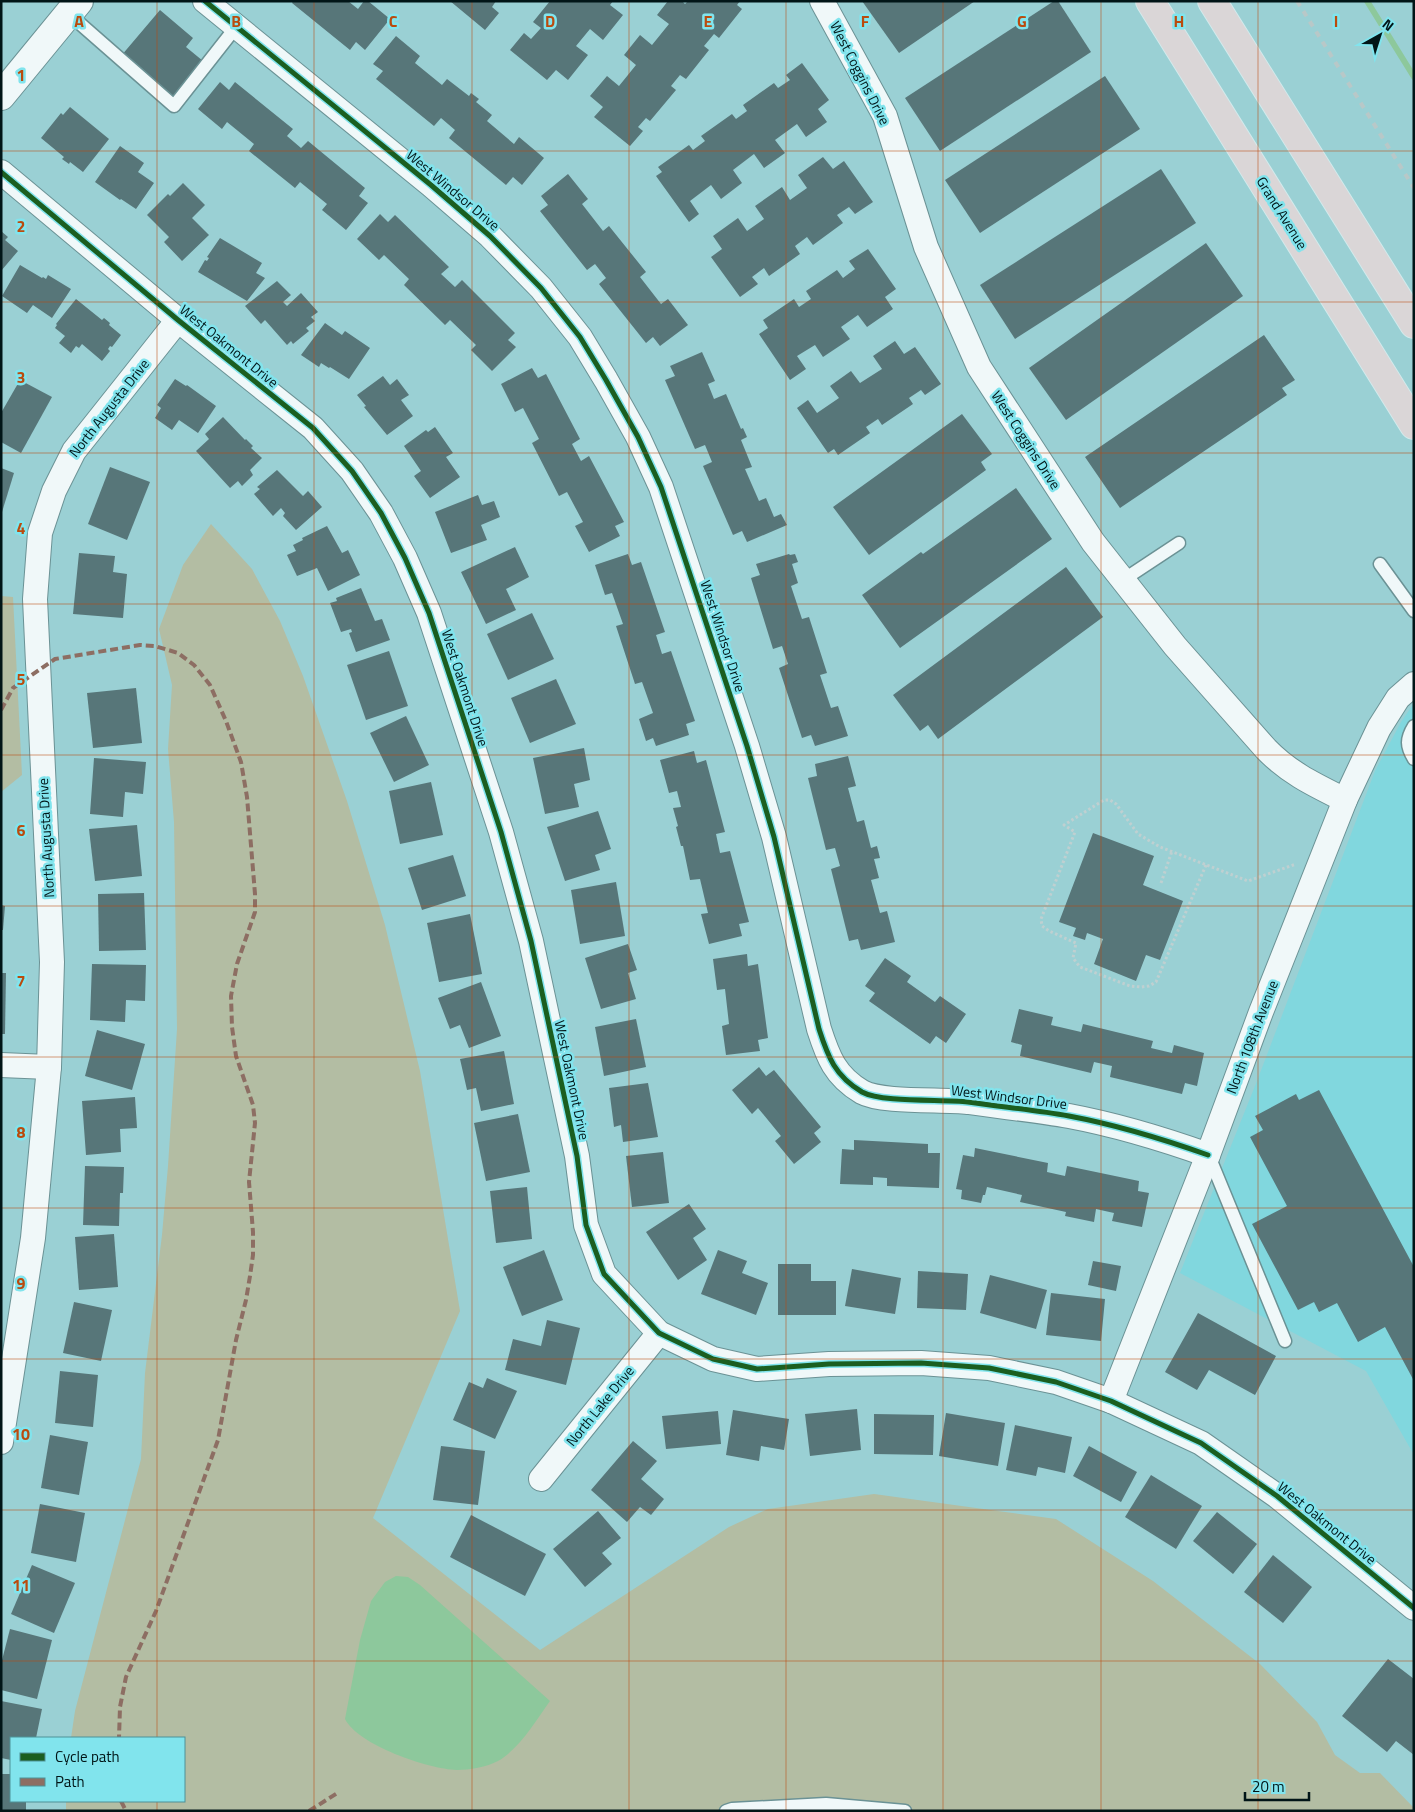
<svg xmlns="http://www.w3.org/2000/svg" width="1415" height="1812" font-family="'Titillium Web',sans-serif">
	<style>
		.built { fill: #81d7de }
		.green { fill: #b3bda3 }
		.water { fill: #8dc89c }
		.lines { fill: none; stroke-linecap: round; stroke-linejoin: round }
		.stream { stroke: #8dc89c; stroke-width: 6 }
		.building { fill: #577679 }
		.service-casing { stroke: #6b9295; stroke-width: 15 }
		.minor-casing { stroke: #6b9295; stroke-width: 26 }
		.tertiary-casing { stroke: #6b9295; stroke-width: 30 }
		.trunk-casing { stroke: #d2eaec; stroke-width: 30 }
		.path { stroke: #bfd0d1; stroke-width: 3; stroke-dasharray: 2.5 2.5; stroke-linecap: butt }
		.service { stroke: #f0f8f9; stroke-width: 12 }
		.minor { stroke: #f0f8f9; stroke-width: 24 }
		.tertiary { stroke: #f0f8f9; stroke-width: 28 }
		.trunk { stroke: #dad6d7; stroke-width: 28 }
		.rail { stroke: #b8c8c8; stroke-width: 4; stroke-dasharray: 6 6; stroke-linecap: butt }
		.quiet { stroke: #8d6e63; stroke-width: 4; stroke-dasharray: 8 4; stroke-linecap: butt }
		.cycleway-casing { stroke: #81e4ed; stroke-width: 8 }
		.cycleway { stroke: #1b5e20; stroke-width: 5 }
		.grid { fill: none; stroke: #ba4b0e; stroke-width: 1; stroke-opacity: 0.55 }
		.labels { text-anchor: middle; stroke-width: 5; stroke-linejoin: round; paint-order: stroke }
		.street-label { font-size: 14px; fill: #011517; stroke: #81e4ed }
		.grid-label { font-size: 16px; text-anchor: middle; font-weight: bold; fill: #ba4b0e; stroke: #81e4ed; stroke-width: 5; stroke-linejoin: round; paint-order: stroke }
	</style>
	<rect width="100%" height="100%" fill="#9ad0d4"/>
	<polygon class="built" points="1414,703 1414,1455 1366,1371 1180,1273 1257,1081 1375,771 1401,722"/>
	<g class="green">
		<polygon points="211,524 252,569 280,621 303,676 347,801 385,925 420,1071 460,1311 373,1518 540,1650 729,1527 768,1509 874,1494 1056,1519 1153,1581 1260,1664 1317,1722 1335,1755 1360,1773 1380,1773 1414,1808 1414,1811 66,1811 66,1801 184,1801 184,1738 71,1738 75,1711 141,1459 145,1373 162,1235 168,1166 177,1029 174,822 168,749 172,685 159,629 183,565"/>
		<polygon points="1,596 13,597 22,775 1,792"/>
	</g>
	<path class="water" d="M396 1576 408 1577 420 1585 550 1701C535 1722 520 1748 498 1761 487 1767 469 1770 457 1770 428 1769 358 1745 345 1719L360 1640 371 1601 385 1582Z"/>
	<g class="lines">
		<polyline class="stream" points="1367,1 1414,77"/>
	</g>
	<g class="building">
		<polygon points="293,1 348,1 358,9 364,1 368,1 390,19 365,50 356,42 350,50 292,3"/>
		<polygon points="450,1 496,1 492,7 499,13 485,30"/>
		<polygon points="550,1 613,1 610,5 623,15 603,40 590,29 576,46 588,55 568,80 556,70 547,80 510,50 524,33 531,39 541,28 533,22"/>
		<polygon points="668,1 682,1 685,4 688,1 740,1 737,5 742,9 719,38 714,34 704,46 709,50 686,79 680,75 671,86 676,90 650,121 646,118 638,127 643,131 630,146 594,117 603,107 590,96 607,76 619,86 636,65 624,55 640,35 652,45 669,24 657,15"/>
		<polygon points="862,1 975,1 899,53"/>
		<polygon points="1054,1 1058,1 1091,52 940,151 905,98"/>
		<polygon points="160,10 193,38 186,47 203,61 172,99 121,56"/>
		<polygon points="396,36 420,56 415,63 442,85 447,79 469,96 471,93 479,99 476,102 492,115 487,121 514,144 519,137 544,158 522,185 513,177 506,185 449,138 455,130 441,118 434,126 376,79 383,71 373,64"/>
		<polygon points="802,63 829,100 818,109 827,122 806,137 797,124 775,140 785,153 764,168 754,154 733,170 742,183 721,199 711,185 690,201 699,214 689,222 656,176 662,172 658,167 689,145 693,150 705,141 701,136 732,114 736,119 747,111 743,105 774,83 778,88 790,80 786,75"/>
		<polygon points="1105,76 1140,129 980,233 945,180"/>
		<polygon points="220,82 229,90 235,82 293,129 287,136 301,148 308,141 365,188 359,196 368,203 346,230 322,210 327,204 300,182 295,188 249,151 254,144 227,122 222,129 198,109"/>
		<polygon points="70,107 109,139 83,172 70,162 69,164 62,159 64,157 41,138 61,113 63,115"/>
		<polygon points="120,146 144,163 138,172 154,183 136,209 121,199 120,200 95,182"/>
		<polygon points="823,157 833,169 844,161 873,202 855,214 849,207 837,215 843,223 813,245 807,237 795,246 800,254 769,276 764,268 752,277 758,284 740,297 711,257 722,249 713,236 738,218 747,231 764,219 755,206 782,187 790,200 807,188 798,175"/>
		<polygon points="1161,169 1196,223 1015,339 980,285"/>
		<polygon points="568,174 588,199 582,204 603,231 609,226 646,272 640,277 661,304 668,299 688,325 660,346 653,337 646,343 599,284 606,278 595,264 587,270 540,211 548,205 541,196"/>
		<polygon points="183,183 205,205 192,218 209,235 182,261 164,242 169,237 147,215 168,194 170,196"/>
		<polygon points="380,214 388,222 395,215 449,267 441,274 455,287 462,280 515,333 508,340 516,347 492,371 471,350 476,345 450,320 445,325 404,285 409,279 384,255 379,260 357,239"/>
		<polygon points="1,231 8,237 5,240 18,251 1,271"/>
		<polygon points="220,238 262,263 256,273 265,278 247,301 198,272 205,260 207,261 209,258 207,257"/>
		<polygon points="1206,243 1243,296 1066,420 1029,368"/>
		<polygon points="868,249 896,289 885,297 893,309 867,327 858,315 841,327 850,339 823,357 815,345 797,356 806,369 790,380 759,334 768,328 763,320 794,299 799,307 811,299 806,291 837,270 843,278 855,269 849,261"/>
		<polygon points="20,265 42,278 43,277 46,279 48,275 71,289 52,318 33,305 27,313 2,296"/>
		<polygon points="277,281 291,295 283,302 287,306 301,293 318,312 311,317 315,321 306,328 309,331 293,344 291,341 287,345 265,320 261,324 245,306"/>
		<polygon points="76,299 102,320 104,318 110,323 109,325 121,335 112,347 110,346 108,349 110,351 102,361 82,344 79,348 76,346 71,353 59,343 65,336 55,328 57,325 56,324"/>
		<polygon points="325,323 342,335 345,331 370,348 349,379 330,367 329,368 321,363 319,367 301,355"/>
		<polygon points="1264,335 1295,380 1282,388 1287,395 1120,508 1085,457"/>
		<polygon points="895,341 904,354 915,347 941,384 925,395 921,390 909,398 913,404 882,425 878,419 866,427 870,433 838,455 834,449 828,453 797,408 808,400 817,413 839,398 830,386 851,371 860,383 882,369 873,356"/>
		<polygon points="702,352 715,381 708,384 714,399 726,394 741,429 743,428 747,437 741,440 752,467 745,469 759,501 766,498 774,517 781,514 787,525 747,542 742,531 733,535 703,466 712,462 705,445 695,449 665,380 675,376 670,366"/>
		<polygon points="532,368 538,378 546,374 580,439 572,444 581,461 589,456 624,522 615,526 620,536 589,552 575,526 583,522 567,492 559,496 532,443 539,439 523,408 515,412 501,384"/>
		<polygon points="383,376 390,385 397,379 409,395 401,400 413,416 387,435 364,407 366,406 357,395"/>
		<polygon points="175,379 186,386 187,385 216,406 198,433 179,420 172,430 155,418 161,408 157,405"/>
		<polygon points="20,380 52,397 21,453 1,442 1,413"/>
		<polygon points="962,414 992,454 981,462 986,470 869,555 833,507"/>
		<polygon points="223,417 245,440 246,439 253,446 251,448 262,458 250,470 253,475 242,486 238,481 230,488 196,451 209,439 205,434"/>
		<polygon points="435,427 453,453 446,457 460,477 430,498 414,476 421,471 404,446 426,430 428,432"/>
		<polygon points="110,467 150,482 127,540 88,524"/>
		<polygon points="1,468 14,473 2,512 1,512"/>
		<polygon points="277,470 303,496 308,491 322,507 296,530 283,516 285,513 281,508 273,516 254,494 260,489 257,487"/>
		<polygon points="1016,488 1052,539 900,648 862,595 921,552 923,554"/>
		<polygon points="478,495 482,505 494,501 500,517 481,525 487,540 451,553 435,512"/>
		<polygon points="327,526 342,553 348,550 360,575 328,591 317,568 297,576 287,555 296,551 293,545 303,540 302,538"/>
		<polygon points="515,547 529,577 506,589 516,610 486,624 461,572"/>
		<polygon points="79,553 115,556 113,572 127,574 123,618 73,614"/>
		<polygon points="628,554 632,565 641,562 665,632 656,635 662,654 671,651 695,721 686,724 689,735 656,746 653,738 646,741 639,719 653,713 642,682 635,684 616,626 623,624 612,593 605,595 595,565"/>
		<polygon points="789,554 790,555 795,554 798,562 792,564 798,583 791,586 802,619 809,617 827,673 820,675 831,708 838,706 848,736 815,746 811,735 802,738 779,668 788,664 782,646 773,649 751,578 760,575 756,564"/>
		<polygon points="1066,567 1103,617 938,739 928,725 920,731 893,695"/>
		<polygon points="361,588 375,621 382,619 390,640 356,652 349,633 352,632 351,629 341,632 330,603 337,601 336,598"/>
		<polygon points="532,613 554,659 508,680 487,634"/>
		<polygon points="389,651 408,706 366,720 347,665"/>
		<polygon points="556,679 576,724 530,743 511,698"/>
		<polygon points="136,688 142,743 93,748 87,693"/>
		<polygon points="406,716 429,765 394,782 370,733"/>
		<polygon points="584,748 590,780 574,784 579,807 545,814 533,758"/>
		<polygon points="694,751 697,763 706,760 725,832 716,834 720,853 730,851 749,922 739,924 742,936 709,944 701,914 708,913 700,879 690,880 683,846 681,846 676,827 678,826 673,808 681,807 677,791 669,793 660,760"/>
		<polygon points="848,756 856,786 848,788 857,822 864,820 871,848 877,846 880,858 874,859 879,878 871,880 880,913 887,911 895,942 861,950 858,939 849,941 831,869 840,866 835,848 826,850 808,778 817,776 815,764"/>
		<polygon points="94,758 146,762 143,794 125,792 123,817 90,814"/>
		<polygon points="431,782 443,835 400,844 389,791"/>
		<polygon points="598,811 611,849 595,855 600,870 565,881 547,827"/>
		<polygon points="137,825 142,876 95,881 89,829"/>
		<polygon points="1093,833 1154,856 1143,885 1183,901 1160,960 1146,955 1136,981 1094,964 1103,939 1087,933 1085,940 1073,936 1076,928 1059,922"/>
		<polygon points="453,855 466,896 422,910 408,868"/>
		<polygon points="616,882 625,936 580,944 571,890"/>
		<polygon points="144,893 146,950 99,951 98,894"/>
		<polygon points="1,905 5,906 3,930 1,930"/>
		<polygon points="470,914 482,974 439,982 427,923"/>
		<polygon points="628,944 637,970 628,973 636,999 601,1009 585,958"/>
		<polygon points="747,954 748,966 758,964 768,1038 758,1040 760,1051 726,1055 722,1026 729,1024 725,989 717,990 713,959"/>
		<polygon points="885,958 911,976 907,982 935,1002 940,996 966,1014 946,1043 936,1036 930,1044 869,1001 875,993 865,986"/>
		<polygon points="92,964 146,965 145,1001 126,1000 125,1022 90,1020"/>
		<polygon points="1,973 6,973 5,1034 1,1034"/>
		<polygon points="481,982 501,1036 469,1048 460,1025 450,1029 438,998"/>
		<polygon points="1019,1009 1053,1017 1051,1025 1081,1032 1083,1024 1153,1041 1151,1048 1172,1053 1174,1045 1204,1053 1197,1086 1185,1083 1182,1094 1110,1077 1112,1066 1094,1062 1091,1073 1020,1056 1022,1045 1011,1042"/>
		<polygon points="636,1019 646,1067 604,1076 595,1027"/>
		<polygon points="97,1030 145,1044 132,1090 85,1076"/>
		<polygon points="504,1051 514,1104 481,1111 476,1088 467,1090 460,1059"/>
		<polygon points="759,1067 766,1076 774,1070 821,1127 814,1133 821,1142 794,1164 775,1141 781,1136 758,1108 752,1114 732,1090"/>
		<polygon points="648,1083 658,1137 623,1142 621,1125 614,1127 609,1088"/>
		<polygon points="1319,1090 1414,1267 1414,1381 1385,1327 1358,1342 1337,1303 1319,1312 1314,1302 1298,1310 1252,1224 1287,1206 1250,1137 1263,1130 1255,1116 1296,1094 1299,1100"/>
		<polygon points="135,1097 137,1128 120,1129 121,1152 86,1155 82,1101"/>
		<polygon points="518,1114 530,1172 486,1181 474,1123"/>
		<polygon points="854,1140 928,1144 928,1153 940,1153 939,1188 887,1186 887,1178 873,1177 873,1185 840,1184 842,1149 854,1150"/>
		<polygon points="975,1148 1048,1163 1047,1172 1065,1176 1067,1166 1139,1181 1138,1191 1149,1193 1142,1227 1112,1221 1114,1213 1096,1209 1094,1222 1065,1216 1066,1212 1020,1202 1022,1195 987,1187 985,1195 983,1195 981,1203 961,1199 962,1190 956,1189 963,1155 974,1157"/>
		<polygon points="663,1152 669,1203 632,1207 626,1156"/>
		<polygon points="85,1166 124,1167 123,1193 120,1193 119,1226 83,1225"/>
		<polygon points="527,1187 532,1239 496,1243 490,1191"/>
		<polygon points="689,1204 706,1229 693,1238 707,1260 678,1280 646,1232"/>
		<polygon points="114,1234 118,1287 79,1290 75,1237"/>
		<polygon points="544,1250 563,1300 522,1316 503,1267"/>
		<polygon points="718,1250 747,1261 742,1273 768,1283 756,1315 701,1294"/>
		<polygon points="1093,1261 1121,1266 1116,1291 1088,1285"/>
		<polygon points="778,1264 811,1264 811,1281 836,1281 836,1315 778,1315"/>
		<polygon points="852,1269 901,1278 895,1314 845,1306"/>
		<polygon points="918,1271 968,1274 966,1310 917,1308"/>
		<polygon points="990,1275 1047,1290 1036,1329 980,1313"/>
		<polygon points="1051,1293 1105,1299 1101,1341 1046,1335"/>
		<polygon points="74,1302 112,1310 101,1361 63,1353"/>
		<polygon points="1198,1313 1276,1356 1255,1395 1209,1370 1197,1390 1165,1372"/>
		<polygon points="547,1320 580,1328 566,1385 505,1370 513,1339 541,1346"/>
		<polygon points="60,1371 98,1375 93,1427 55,1423"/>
		<polygon points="487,1378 517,1391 495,1439 453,1420 469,1382 483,1388"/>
		<polygon points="857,1409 861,1450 810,1456 805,1414"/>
		<polygon points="733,1410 789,1419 784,1450 761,1446 759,1461 726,1455"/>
		<polygon points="718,1411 721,1444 666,1449 662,1416"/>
		<polygon points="946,1413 1005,1423 998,1466 939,1456"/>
		<polygon points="874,1414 934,1415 933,1455 874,1454"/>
		<polygon points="1015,1425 1072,1437 1065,1473 1038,1467 1036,1476 1006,1470"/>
		<polygon points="50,1435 88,1442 79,1495 41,1488"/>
		<polygon points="633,1441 657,1461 641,1479 664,1499 651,1515 640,1507 627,1522 591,1490"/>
		<polygon points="441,1446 485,1451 478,1505 433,1500"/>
		<polygon points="1089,1446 1137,1472 1121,1502 1073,1476"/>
		<polygon points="1151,1475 1202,1506 1176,1549 1125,1517"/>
		<polygon points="40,1504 85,1513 76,1562 31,1553"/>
		<polygon points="598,1511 621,1538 602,1553 612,1564 585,1587 553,1549"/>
		<polygon points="1217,1512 1257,1544 1233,1574 1193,1541"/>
		<polygon points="471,1515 546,1554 525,1596 450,1557"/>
		<polygon points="1273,1555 1312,1587 1283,1623 1244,1592"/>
		<polygon points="32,1565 75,1583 54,1633 11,1614"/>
		<polygon points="10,1629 52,1640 37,1699 1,1690 1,1664"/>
		<polygon points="1388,1659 1414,1679 1414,1755 1396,1741 1387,1752 1342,1716"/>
		<polygon points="1,1701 42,1709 36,1738 11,1738 11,1760 1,1758"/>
		<polygon points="1,1774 11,1774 11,1801 26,1801 26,1811 1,1811"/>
	</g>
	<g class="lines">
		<g class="service-casing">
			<g id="service">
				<polyline points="69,14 174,106 236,27"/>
				<polyline points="1380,564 1414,611"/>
				<polyline points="1123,580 1179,543"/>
				<path d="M1414 726C1406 739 1406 746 1414 759"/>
				<polyline points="1209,1156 1285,1341"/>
				<polyline points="726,1811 732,1809 826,1804 905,1811"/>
			</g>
		</g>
		<g class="minor-casing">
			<g id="minor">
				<path d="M205 1 431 185 490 236 541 288 580 337 606 380 638 437 661 487 747 746 774 837 819 1029C828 1057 835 1076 862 1092 882 1103 942 1099 968 1102 1002 1107 1036 1110 1069 1116 1117 1125 1163 1139 1208 1155"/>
				<path d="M822 1 885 116 926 247 979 367 1093 542 1175 646 1266 749C1289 773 1315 785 1345 800"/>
				<polyline points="1,172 178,320 313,428 352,471 381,513 405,558 429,613 501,832 531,941 577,1156 586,1225 604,1274 659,1333 713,1359 757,1369 829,1364 921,1363 989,1368 1056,1382 1111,1401 1201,1443 1277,1496 1414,1608"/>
				<polyline points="1,1065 49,1067"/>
				<polyline points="1111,1401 1208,1155 1261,1012 1345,800 1379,728 1398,698 1414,684"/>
				<polyline points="1,1442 33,1238 49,1067 52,962 35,599 40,533 54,491 74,451 178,320"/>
				<polyline points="541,1479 659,1333"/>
			</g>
		</g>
		<g class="tertiary-casing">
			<polyline id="tertiary" points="1,96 79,1"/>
		</g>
		<g class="trunk-casing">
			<g id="trunk">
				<polyline points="1150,1 1414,425"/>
				<polyline points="1212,1 1414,324"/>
			</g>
		</g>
		<g class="path">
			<polyline points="1206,865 1156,982 1149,986 1141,987 1130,986 1080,967 1073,958 1076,943 1049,931 1042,926 1041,919 1075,832 1064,825 1104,800 1110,800 1116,804 1138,834 1160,847 1248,881 1296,864"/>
			<polyline points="1161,883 1172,851"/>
		</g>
		<use href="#service" class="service"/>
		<use href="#minor" class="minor"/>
		<use href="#tertiary" class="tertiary"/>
		<use href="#trunk" class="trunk"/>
		<polyline class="rail" points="1297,1 1414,188"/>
		<g class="quiet">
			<polyline points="1,710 13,688 55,659 140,645 155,646 178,653 194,665 210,685 226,721 241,762 247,797 255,894 255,912 237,964 231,996 232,1027 236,1056 253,1105 255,1123 249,1182 253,1232 253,1255 250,1276 246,1300 236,1340 218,1440 156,1611 126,1677 120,1707 119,1738"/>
			<polyline points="121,1801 126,1811"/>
			<polyline points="309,1811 339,1792"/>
		</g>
		<g class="cycleway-casing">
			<g id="cycleway">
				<path d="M205 1 431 185 490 236 541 288 580 337 606 380 638 437 661 487 747 746 774 837 819 1029C828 1057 835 1076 862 1092 882 1103 942 1099 968 1102 1002 1107 1036 1110 1069 1116 1117 1125 1163 1139 1208 1155"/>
				<polyline points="1,172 178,320 313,428 352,471 381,513 405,558 429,613 501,832 531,941 577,1156 586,1225 604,1274 659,1333 713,1359 757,1369 829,1364 921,1363 989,1368 1056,1382 1111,1401 1201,1443 1277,1496 1414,1608"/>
			</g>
		</g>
		<use href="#cycleway" class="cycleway"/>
	</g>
	<path class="grid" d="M157 1V1738M314 1V1811M472 1V1811M629 1V1811M786 1V1811M943 1V1811M1101 1V1811M1258 1V1811M1 151H1414M1 302H1414M1 453H1414M1 604H1414M1 755H1414M1 906H1414M1 1057H1414M1 1208H1414M1 1359H1414M1 1510H1414M1 1661H1414M157 1801V1811"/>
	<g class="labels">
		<g class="street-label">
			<text transform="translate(860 73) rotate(63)" y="5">West Coggins Drive</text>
			<text transform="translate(453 190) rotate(40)" y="5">West Windsor Drive</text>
			<text transform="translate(1282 213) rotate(58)" y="5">Grand Avenue</text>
			<text transform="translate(229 346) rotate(39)" y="5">West Oakmont Drive</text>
			<text transform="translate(109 408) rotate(-52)" y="5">North Augusta Drive</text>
			<text transform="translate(1026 440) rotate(57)" y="5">West Coggins Drive</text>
			<text transform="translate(723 636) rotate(72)" y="5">West Windsor Drive</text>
			<text transform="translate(465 688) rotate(72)" y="5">West Oakmont Drive</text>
			<text transform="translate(46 838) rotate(-93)" y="5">North Augusta Drive</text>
			<text transform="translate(1252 1037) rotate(-69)" y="5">North 108th Avenue</text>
			<text transform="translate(572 1080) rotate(78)" y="5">West Oakmont Drive</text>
			<text transform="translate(1009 1097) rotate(7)" y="5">West Windsor Drive</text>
			<text transform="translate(600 1406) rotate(-51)" y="5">North Lake Drive</text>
			<text transform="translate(1327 1523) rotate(39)" y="5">West Oakmont Drive</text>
		</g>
	</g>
	<g class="grid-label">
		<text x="79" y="27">A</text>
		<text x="236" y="27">B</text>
		<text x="393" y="27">C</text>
		<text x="550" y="27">D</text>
		<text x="708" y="27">E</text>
		<text x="865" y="27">F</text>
		<text x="1022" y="27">G</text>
		<text x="1179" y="27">H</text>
		<text x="1336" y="27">I</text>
		<text x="21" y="81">1</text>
		<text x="21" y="232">2</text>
		<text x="21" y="383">3</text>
		<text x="21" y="534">4</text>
		<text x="21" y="685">5</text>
		<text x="21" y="836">6</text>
		<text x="21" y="987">7</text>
		<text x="21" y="1138">8</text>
		<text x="21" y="1289">9</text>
		<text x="21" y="1440">10</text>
		<text x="21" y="1591">11</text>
	</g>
	<rect width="1415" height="1812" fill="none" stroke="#011517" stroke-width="5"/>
	<rect x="10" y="1737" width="175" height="65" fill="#81e4ed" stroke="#4e9197"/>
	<rect x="20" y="1753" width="25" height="8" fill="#1b5e20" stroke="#4e9197"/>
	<text x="55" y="1762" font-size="15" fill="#011517">Cycle path</text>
	<rect x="20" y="1778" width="25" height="8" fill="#8d6e63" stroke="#4e9197"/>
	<text x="55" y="1787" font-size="15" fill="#011517">Path</text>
	<g transform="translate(1380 35) rotate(39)" stroke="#81e4ed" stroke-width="4" paint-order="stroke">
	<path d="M0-4L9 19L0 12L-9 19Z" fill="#011517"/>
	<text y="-8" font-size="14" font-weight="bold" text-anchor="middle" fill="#011517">N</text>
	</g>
	<path d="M1245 1792v8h64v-8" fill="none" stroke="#011517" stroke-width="2.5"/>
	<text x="1252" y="1792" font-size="15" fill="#011517" stroke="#81e4ed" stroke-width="4" paint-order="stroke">20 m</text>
</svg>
